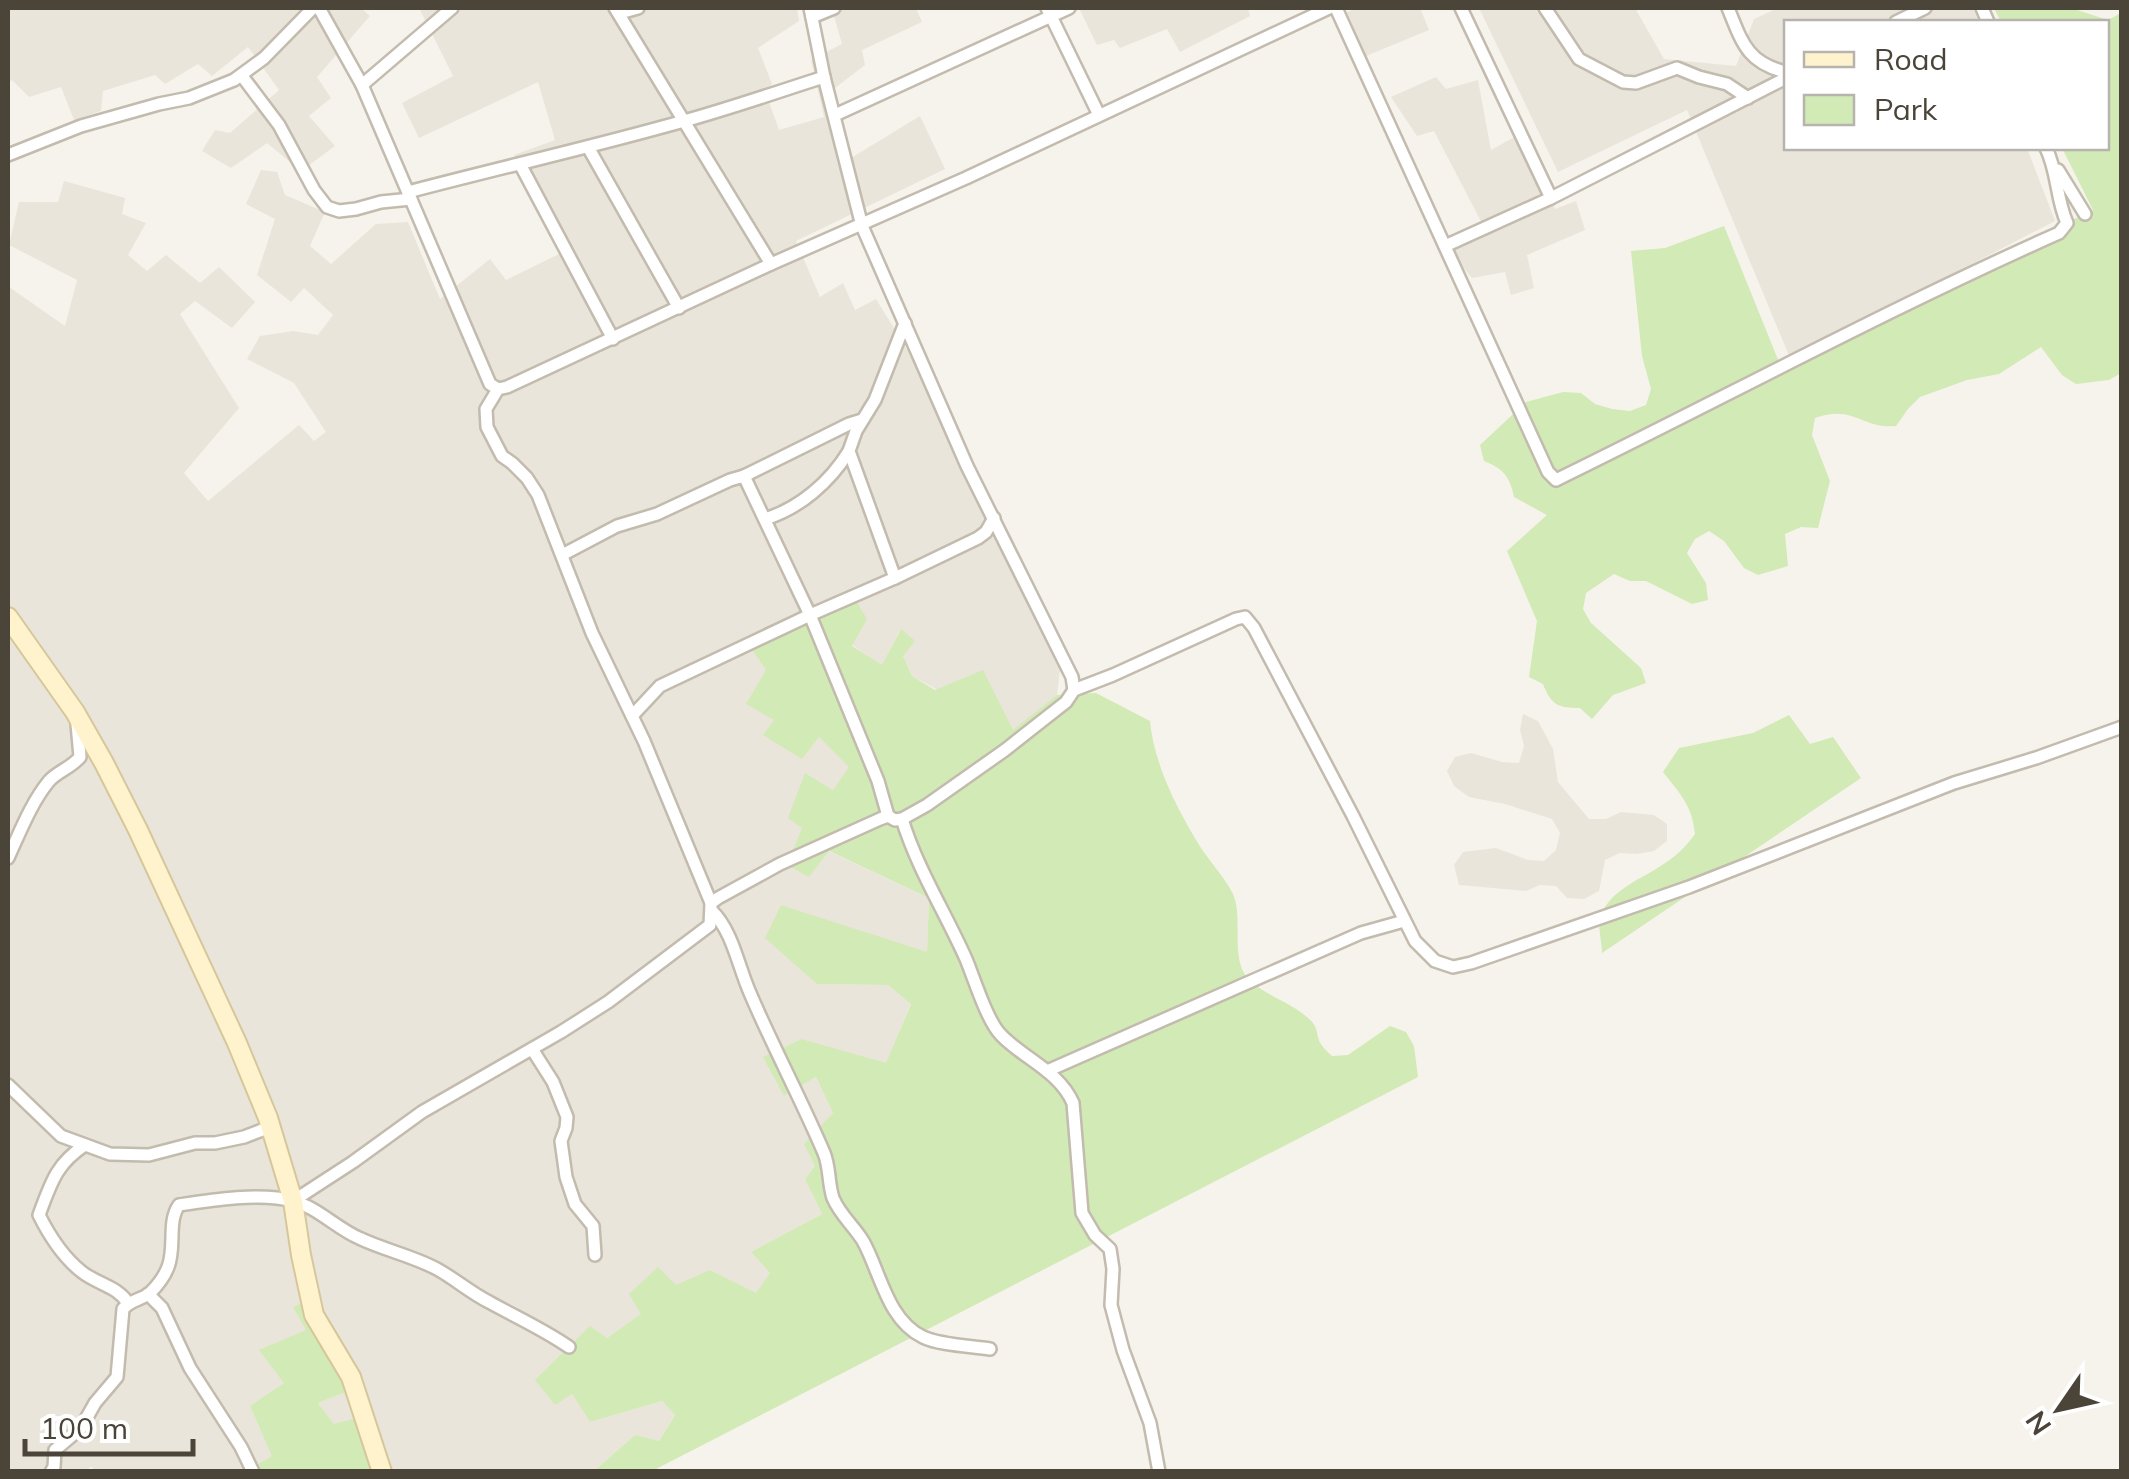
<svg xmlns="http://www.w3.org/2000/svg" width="2129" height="1479" font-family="Mulish,sans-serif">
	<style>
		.residential { fill: #eae5da }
		.green { fill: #d2eab5 }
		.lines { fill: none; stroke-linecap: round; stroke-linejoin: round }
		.street-casing { stroke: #c2bbae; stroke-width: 16 }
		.secondary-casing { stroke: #d6c79b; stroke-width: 22 }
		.street { stroke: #fff; stroke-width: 11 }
		.secondary { stroke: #fff3cd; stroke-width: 18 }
	</style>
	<rect width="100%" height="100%" fill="#f6f3ec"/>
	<g class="residential">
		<polygon points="8,8 361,8 370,16 317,77 331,98 309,116 335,146 301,171 267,143 231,168 202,151 215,130 230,133 279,90 248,47 212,76 198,64 165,84 155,75 103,91 101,111 74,120 61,87 29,97 12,80 8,82"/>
		<polygon points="419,8 797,8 799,21 758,48 772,84 765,91 779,130 824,117 811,60 842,44 833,13 846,8 916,8 922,22 862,50 865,65 831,91 838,166 920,116 945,169 796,241 820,297 843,283 855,310 876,299 911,356 1060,670 1057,695 1013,731 912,676 903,656 900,630 882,666 852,645 766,670 774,721 764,734 819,737 850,767 833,790 805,774 802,827 828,851 929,898 927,953 780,905 817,984 888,985 911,1003 886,1064 802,1039 784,1096 816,1077 833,1113 815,1166 805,1179 822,1214 751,1252 770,1273 756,1294 710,1270 607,1338 572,1394 590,1422 662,1401 675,1415 658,1442 635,1435 594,1471 384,1471 334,1424 318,1403 363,1385 307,1329 285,1383 250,1406 273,1456 243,1471 95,1472 92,1467 82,1471 8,1471 8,311 9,287 65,326 77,280 9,245 19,202 58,202 64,181 125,198 122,214 146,223 128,255 147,271 166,255 200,283 219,267 255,302 232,328 195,301 180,314 239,408 184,473 208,501 299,425 314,441 326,432 294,383 247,359 260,336 293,331 318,335 333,315 304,288 291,302 257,275 275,219 246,204 261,170 277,172 285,195 325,212 310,246 331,264 376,224 408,222 440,299 490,259 506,280 561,253 514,155 555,140 538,82 419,138 402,103 453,76"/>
		<polygon points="1079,8 1248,8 1250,16 1180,52 1167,29 1120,48 1114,40 1097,45"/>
		<polygon points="1357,8 1420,8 1429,30 1366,56 1347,12"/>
		<polygon points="1479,8 1635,8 1664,59 1736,66 1754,19 1778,8 1973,8 1979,22 1786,22 1786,148 2027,148 2055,221 1790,358 1687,110 1558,172"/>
		<polygon points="1436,77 1446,89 1478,80 1491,150 1518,135 1555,209 1576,201 1585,230 1527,255 1534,288 1511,295 1505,272 1472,278 1449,250 1486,231 1434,131 1417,136 1391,97"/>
		<polygon points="1523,714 1538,721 1553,749 1558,782 1589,819 1606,819 1621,812 1654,815 1667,824 1667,841 1654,851 1637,854 1620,853 1605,860 1599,891 1584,899 1567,898 1556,886 1540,885 1526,891 1459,885 1454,865 1463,852 1496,848 1528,860 1544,861 1556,850 1560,833 1552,819 1505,804 1469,797 1454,786 1447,771 1455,757 1471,753 1502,762 1519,763 1524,746 1520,730"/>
	</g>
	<g class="green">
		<path d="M1994 8H2071L2108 20 2121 13V373L2109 380 2076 384 2062 375 2041 347 1999 374 1967 380 1920 397 1908 409 1896 426C1860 429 1855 404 1815 418L1812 435 1830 481 1818 528 1801 527 1785 534 1788 566 1758 575 1744 568 1724 541 1709 531 1695 539 1687 553 1706 583 1708 600 1692 604 1646 581H1630L1614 574 1586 593 1583 609 1591 623 1641 668 1646 683 1613 695 1592 719 1580 708C1558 708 1551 705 1543 684L1529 677 1537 621 1507 551 1547 515 1514 497C1510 477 1504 469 1484 461L1480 445 1526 402 1563 392 1581 393 1595 404 1612 409 1630 411 1646 405 1651 389 1642 356 1631 251 1665 248 1724 226 1779 362 2093 210 2062 148H2106V22H2001Z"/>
		<path d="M850 591 867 619 852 646 882 665 901 629 915 641 903 656 912 676 935 690 983 670 1013 730 1057 695 1096 693 1150 721C1154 765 1178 811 1201 848 1211 863 1224 877 1232 892 1245 917 1228 959 1250 981 1267 996 1292 1003 1308 1018 1320 1028 1315 1034 1321 1044 1324 1049 1328 1052 1332 1056L1348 1055 1390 1026 1406 1032 1414 1046 1418 1077 652 1471H594L635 1435 659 1441 675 1415 662 1401 590 1422 572 1394 555 1405 535 1380 590 1326 607 1338 641 1314 629 1294 658 1267 676 1285 710 1270 756 1293 770 1273 751 1252 822 1214 805 1179 815 1166 804 1144 833 1113 816 1077 784 1096 763 1057 802 1039 886 1063 911 1004 888 985 817 984 765 938 781 905 927 952 929 898 829 851 809 877 787 865 802 828 788 818 805 773 833 790 849 767 819 737 802 759 763 735 774 720 746 704 766 670 747 642Z"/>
		<path d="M1789 715 1810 744 1833 737 1861 778 1602 953C1602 943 1598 929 1600 920 1605 893 1639 880 1659 867 1673 859 1686 847 1695 834 1692 805 1681 795 1663 772L1679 748 1753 733Z"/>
		<polygon points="312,1299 364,1385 318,1403 334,1424 360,1417 384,1471 243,1472 272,1456 250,1406 284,1383 259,1350 306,1330 293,1307"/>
	</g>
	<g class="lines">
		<g class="street-casing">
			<g id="street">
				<polyline points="319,8 362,85 490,384 498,389"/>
				<polyline points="615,8 771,264"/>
				<polyline points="810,8 824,77 862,226 967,466 1072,677 1074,690"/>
				<polyline points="1047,8 1099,115"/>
				<path d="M1336 8 1548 472 1556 480C1724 398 1888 309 2059 233L2067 223C2056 199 2058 172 2046 148"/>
				<polyline points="1461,8 1551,198"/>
				<polyline points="1545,8 1579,59 1623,82 1636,83 1677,68 1699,77 1727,84 1748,98"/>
				<path d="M1728 8C1742 42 1747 63 1786 72"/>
				<polyline points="1982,8 1988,22"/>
				<polyline points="620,13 638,8"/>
				<polyline points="812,17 834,8"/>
				<polyline points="1896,22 1925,8"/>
				<polyline points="242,76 279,125 314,190 327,207 339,211 356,209 381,202 411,199"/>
				<polyline points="362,85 452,8"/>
				<polyline points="835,115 1069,8"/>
				<polyline points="588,147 679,308"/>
				<polyline points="8,155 81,126 159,104 189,98 234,80 264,58 313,8"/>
				<polyline points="520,164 613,339"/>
				<polyline points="2058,170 2085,214"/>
				<path d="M408 192C499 168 592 147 684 121 731 108 777 92 824 77"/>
				<polyline points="1445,246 1551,198 1786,78"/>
				<polyline points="905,323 875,400 856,431 849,451 895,578 978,538 986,532 994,518"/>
				<polyline points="744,476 849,424 862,420"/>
				<path d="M765 519C800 508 830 482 849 451"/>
				<polyline points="562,555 617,526 657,514 730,480 744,476 810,615 895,578"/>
				<polyline points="632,716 660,686 810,615 878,781 888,816"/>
				<path d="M902 819C917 868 945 912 966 959 974 978 987 1021 1001 1035 1024 1059 1059 1071 1073 1103L1082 1213 1095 1235 1110 1249 1113 1269 1111 1305 1123 1350 1150 1423 1159 1472"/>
				<path d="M8 858C20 832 31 803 49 781 58 771 71 768 80 757L77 724"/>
				<polyline points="711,903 644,741 592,633 538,495 527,478 512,463 502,456 487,427 486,409 498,389 507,387 771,264 966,178 1329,8"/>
				<path d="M712 911C733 932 738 966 750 993 773 1047 801 1099 824 1153 830 1167 828 1183 833 1198 840 1215 854 1226 863 1241 880 1271 887 1320 923 1337 939 1345 971 1346 990 1349"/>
				<polyline points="532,1049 553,1082 567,1117 566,1128 561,1141 566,1177 575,1204 593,1226 595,1255"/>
				<polyline points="1047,1071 1361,933 1404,921"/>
				<polyline points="8,1085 61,1136 110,1154 149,1155 195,1143 215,1143 244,1137 270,1127"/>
				<path d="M85 1145C56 1164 51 1183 39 1215 49 1235 64 1258 82 1272 97 1284 117 1286 128 1303"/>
				<polyline points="293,1201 353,1162 422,1112 561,1032 608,1002 710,925 711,903 718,898 780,864 880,819 888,816 895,820 902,819 927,805 1005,750 1066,702 1074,690 1113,675 1236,619 1245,617 1254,628 1353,816 1415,941 1435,961 1453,967 1471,963 1689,887 1954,783 2036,758 2122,727"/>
				<polyline points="148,1294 162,1308 190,1368 241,1447 253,1472"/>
				<path d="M51 1472 54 1467 55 1450 81 1428 95 1403 117 1377 123 1309C130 1300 141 1300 150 1293 157 1286 165 1275 168 1267 176 1247 167 1222 179 1205 211 1200 261 1192 293 1201 317 1207 336 1228 359 1238 384 1250 413 1256 437 1269 455 1279 471 1293 489 1302 516 1317 543 1329 569 1347"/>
			</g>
		</g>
		<g class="secondary-casing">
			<polyline id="secondary" points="8,617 75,712 104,763 138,830 237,1043 268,1118 293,1201 301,1255 314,1315 351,1377 382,1472"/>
		</g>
		<use href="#street" class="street"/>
		<use href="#secondary" class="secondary"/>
	</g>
	<rect width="2129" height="1479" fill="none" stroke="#4b4439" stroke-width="20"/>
	<rect x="1784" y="20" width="325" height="130" fill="#ffffff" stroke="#b7b4b0" stroke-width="2.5"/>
	<rect x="1804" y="52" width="50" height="15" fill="#fff3cd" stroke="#b7b4b0" stroke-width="2.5"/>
	<text x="1874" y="70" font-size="30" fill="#4b4439">Road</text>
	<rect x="1804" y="95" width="50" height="30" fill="#d2eab5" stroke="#b7b4b0" stroke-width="2.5"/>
	<text x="1874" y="120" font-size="30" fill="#4b4439">Park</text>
	<g transform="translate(2059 1409) rotate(236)" stroke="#ffffff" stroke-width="8" paint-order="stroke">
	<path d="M0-8L18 38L0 25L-18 38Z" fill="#4b4439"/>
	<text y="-15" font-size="28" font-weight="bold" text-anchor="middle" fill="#4b4439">N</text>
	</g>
	<path d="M25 1439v15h168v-15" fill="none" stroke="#4b4439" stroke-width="5"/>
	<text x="40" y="1439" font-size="30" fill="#4b4439" stroke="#ffffff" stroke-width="8" paint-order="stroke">100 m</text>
</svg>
